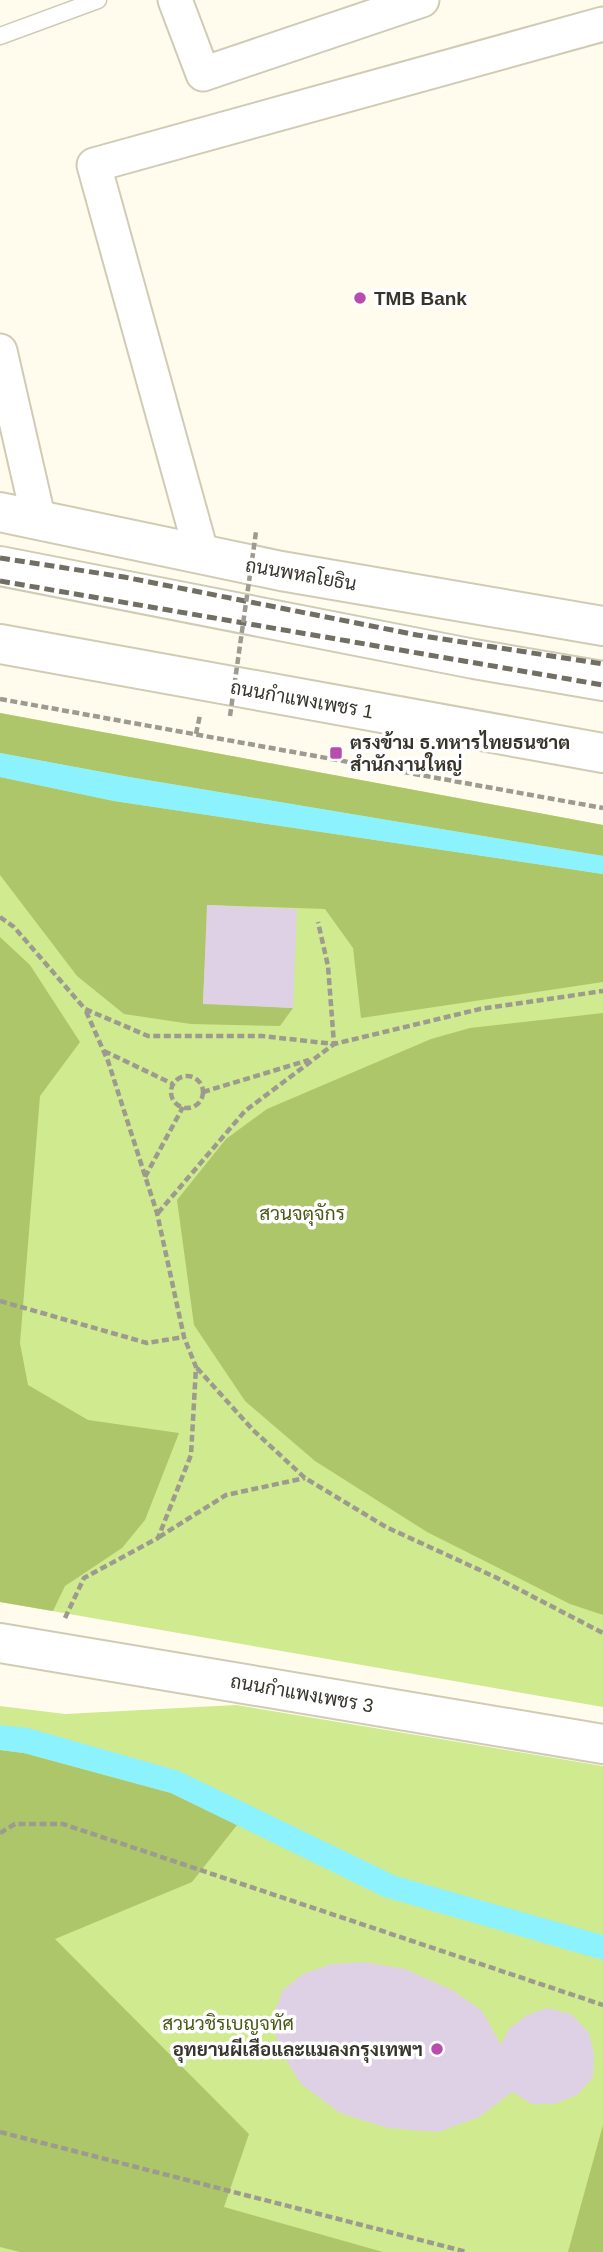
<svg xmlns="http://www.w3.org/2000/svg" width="603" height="2252" font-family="Helvetica,Sarabun,sans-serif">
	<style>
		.green { fill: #d0ea8f }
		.forest { fill: #adc66a }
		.water { fill: #8cf2fd }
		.building { fill: #ded1e5 }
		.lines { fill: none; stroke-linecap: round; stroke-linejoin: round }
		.service-casing { stroke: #d0cbb4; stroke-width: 19 }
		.minor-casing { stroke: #d0cbb4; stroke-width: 37 }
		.tertiary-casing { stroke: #d0cbb4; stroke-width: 42 }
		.primary-casing { stroke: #d0cbb4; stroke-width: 42 }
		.path { stroke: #9d9a8f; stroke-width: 4.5; stroke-dasharray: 7 3.5; stroke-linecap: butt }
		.service { stroke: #fff; stroke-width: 16 }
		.minor { stroke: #fff; stroke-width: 33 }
		.tertiary { stroke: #fff; stroke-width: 38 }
		.primary { stroke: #fff; stroke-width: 38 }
		.rail { stroke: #716e64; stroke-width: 5; stroke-dasharray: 10 5; stroke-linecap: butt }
		.path-bridge { stroke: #9d9a8f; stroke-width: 4.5; stroke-dasharray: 7 3.5; stroke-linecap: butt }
		.poi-dot { fill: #b94dad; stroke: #fff; stroke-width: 2.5 }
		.labels { text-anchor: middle; stroke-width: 7; stroke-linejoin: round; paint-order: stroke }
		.poi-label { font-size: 19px; font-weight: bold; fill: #37342c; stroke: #fff; text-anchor: start }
		.street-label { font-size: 19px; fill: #37342c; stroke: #fff }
		.park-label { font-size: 19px; fill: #495817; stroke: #fff }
	</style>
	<rect width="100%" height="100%" fill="#fffcee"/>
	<g class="green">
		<polygon points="0,713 603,825 603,1707 0,1602"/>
		<polygon points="236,1705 603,1766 603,2252 0,2252 0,1706 65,1714"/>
	</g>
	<g class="forest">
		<polygon points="0,713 603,825 603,856 129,777 0,753"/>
		<polygon points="0,777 114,801 603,874 603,982 361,1018 353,948 325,909 208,905 203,1003 293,1008 280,1026 191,1024 124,1014 77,976 0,875"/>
		<polygon points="0,937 30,965 80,1042 40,1096 20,1343 28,1385 88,1420 179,1433 145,1520 122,1548 65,1586 53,1611 0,1602"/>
		<polygon points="603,1013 603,1615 570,1604 427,1532 315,1461 245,1401 194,1325 177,1200 226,1139 267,1109 431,1039 470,1028"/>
		<polygon points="0,1750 24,1753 171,1793 237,1825 192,1882 55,1939 249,2134 224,2207 383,2252 20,2252 0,2247"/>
		<polygon points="603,2125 603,2252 568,2252"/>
	</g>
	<g class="water">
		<polygon points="0,753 129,777 603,856 603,874 114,801 0,777"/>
		<polygon points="0,1725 28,1728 179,1771 396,1876 603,1935 603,1960 384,1897 171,1793 24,1753 0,1750"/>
	</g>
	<g class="building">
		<polygon points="207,905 297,909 293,1008 203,1004"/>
		<polygon points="364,1962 405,1969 454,1991 482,2011 501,2045 509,2029 527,2015 548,2008 571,2014 589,2033 594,2054 593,2077 577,2095 554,2104 532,2104 512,2092 479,2117 438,2132 388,2128 340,2113 301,2084 282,2053 271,2021 283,1990 303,1974 331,1964"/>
	</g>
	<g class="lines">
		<g class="service-casing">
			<polyline id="service" points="0,36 98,0"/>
		</g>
		<g class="minor-casing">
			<g id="minor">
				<polyline points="175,0 203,74 422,0"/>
				<polyline points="0,351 39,521"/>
				<polyline points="202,555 94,165 603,24"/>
			</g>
		</g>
		<g class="tertiary-casing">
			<polyline id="tertiary" points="0,1643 603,1744"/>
		</g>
		<g class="primary-casing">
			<g id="primary">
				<polyline points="0,512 281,571 603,626"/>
				<polyline points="0,566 474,659 603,681"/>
				<polyline points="0,644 603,753"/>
			</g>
		</g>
		<g class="path">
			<polyline points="0,699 603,808"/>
			<polyline points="196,734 200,715"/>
			<polyline points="0,917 14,927 85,1009 148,1036 262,1036 334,1044 480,1009 603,991"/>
			<polyline points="104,1051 173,1084"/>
			<circle cx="187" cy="1092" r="16"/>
			<polyline points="203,1092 309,1060"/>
			<polyline points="145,1177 183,1107"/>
			<polyline points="158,1213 245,1111 334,1044 328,966 318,922"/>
			<polyline points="0,1301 147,1343 184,1337"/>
			<polyline points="197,1368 253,1430 305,1478 386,1527 495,1577 603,1633"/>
			<polyline points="159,1537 226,1495 305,1478"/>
			<polyline points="65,1618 84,1578 158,1538 191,1455 196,1367 184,1337 157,1213 108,1061 85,1009"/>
			<polyline points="0,1833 15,1824 63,1824 603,2005"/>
			<polyline points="0,2132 467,2252"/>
		</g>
		<use href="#service" class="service"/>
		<use href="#minor" class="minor"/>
		<use href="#tertiary" class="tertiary"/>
		<use href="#primary" class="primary"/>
		<g class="rail">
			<polyline points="0,558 124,577 417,635 603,664"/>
			<polyline points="0,581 603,685"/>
		</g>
		<polyline class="path-bridge" points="230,716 256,532"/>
	</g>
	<g class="poi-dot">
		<circle cx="360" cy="298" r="7"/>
		<rect x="329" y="746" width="14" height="14" rx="3.5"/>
		<circle cx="437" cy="2049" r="7"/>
	</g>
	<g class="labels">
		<g class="poi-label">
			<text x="374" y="305">TMB Bank</text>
			<text x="350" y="749">ตรงข้าม ธ.ทหารไทยธนชาต<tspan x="350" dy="22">สำนักงานใหญ่</tspan></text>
			<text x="423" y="2056" text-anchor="end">อุทยานผีเสื้อและแมลงกรุงเทพฯ</text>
		</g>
		<g class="street-label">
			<text transform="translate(301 574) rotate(10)" y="7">ถนนพหลโยธิน</text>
			<text transform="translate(302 699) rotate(10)" y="7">ถนนกำแพงเพชร 1</text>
			<text transform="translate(302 1693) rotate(10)" y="7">ถนนกำแพงเพชร 3</text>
		</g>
		<g class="park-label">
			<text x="302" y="1220">สวนจตุจักร</text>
			<text x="228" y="2030">สวนวชิรเบญจทัศ</text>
		</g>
	</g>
</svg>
